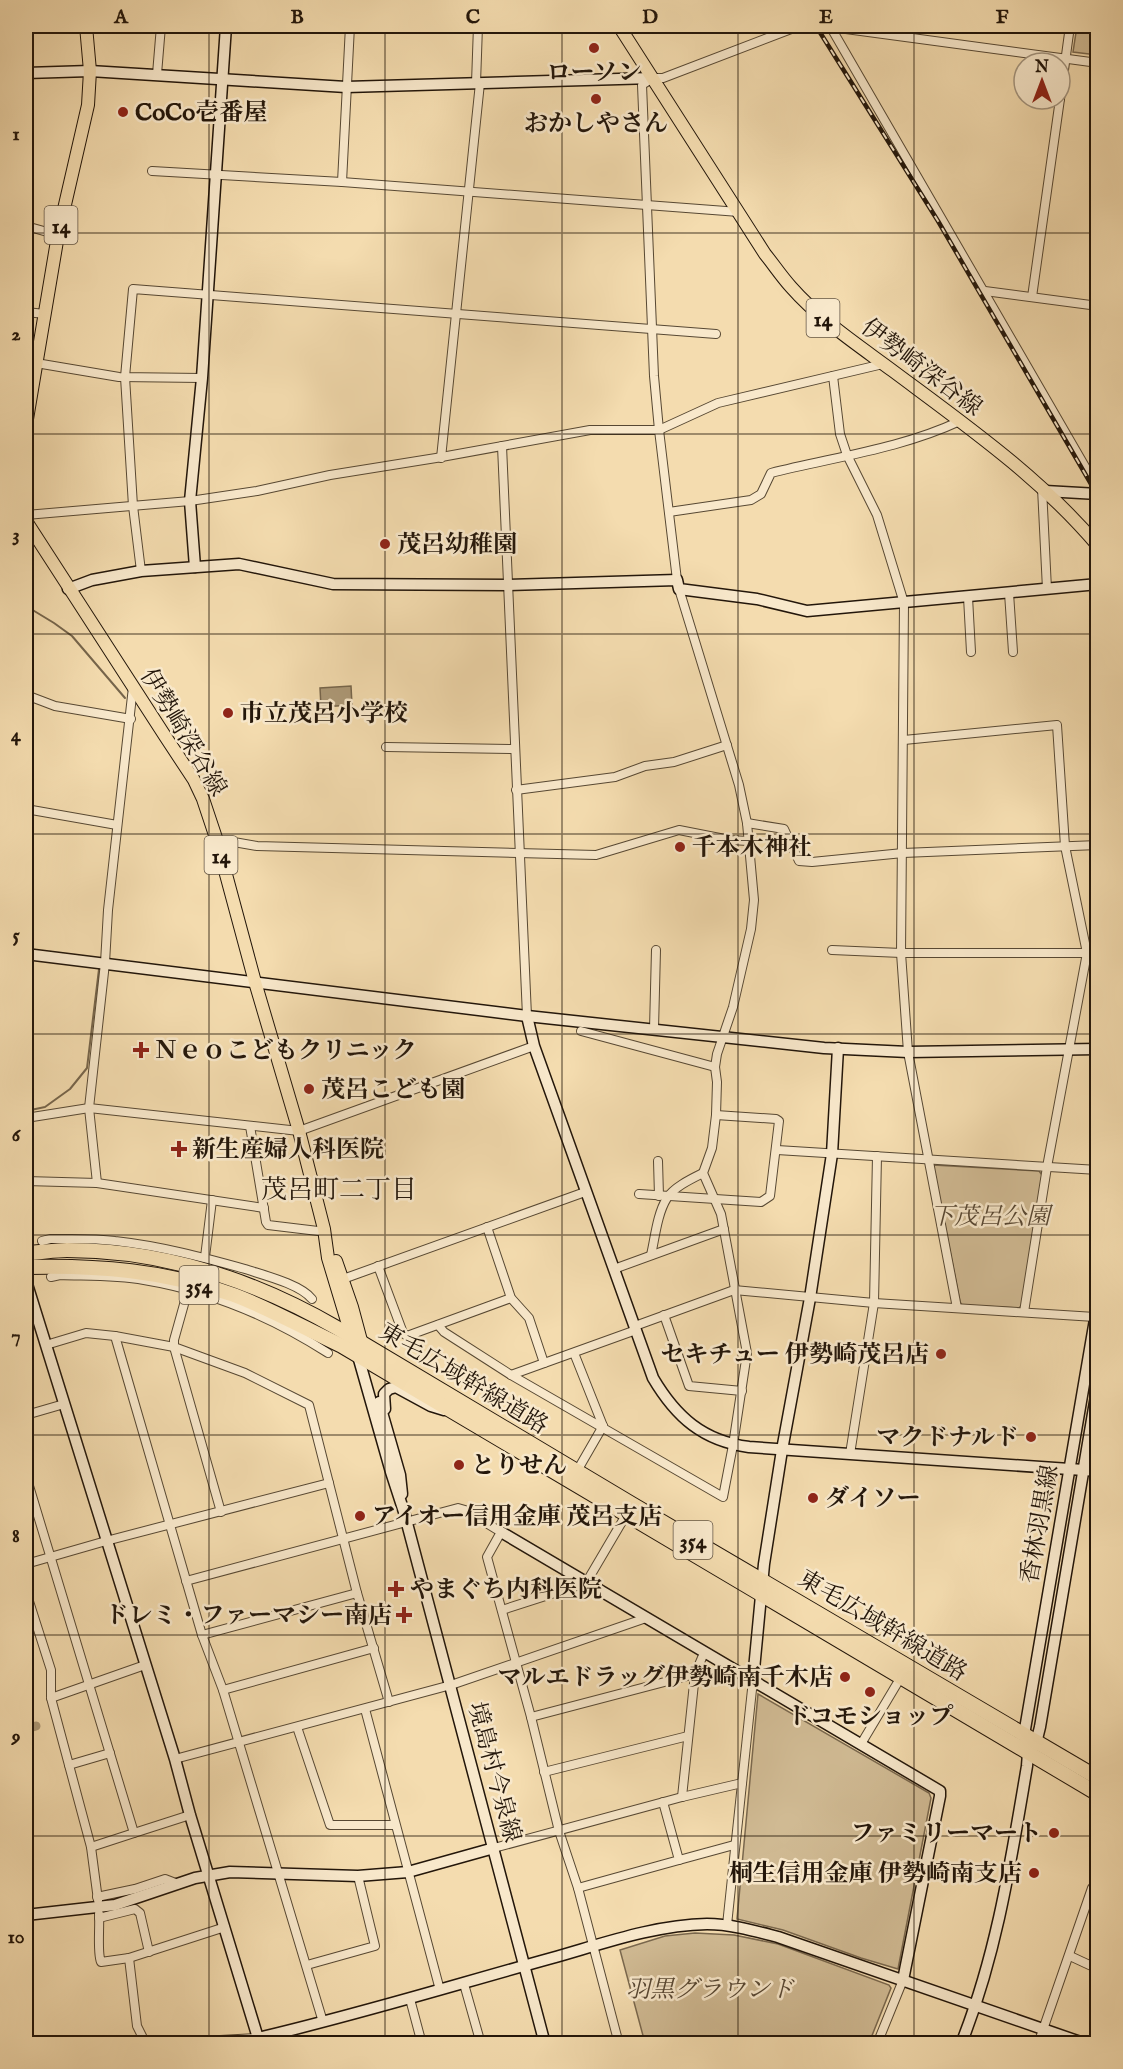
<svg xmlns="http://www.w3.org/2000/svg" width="1123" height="2069" font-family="'IM FELL English','Noto Serif JP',serif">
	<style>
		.green { fill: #d0ba93; stroke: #7a684e; stroke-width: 1.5 }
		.water { fill: #ad9977; stroke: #76654b; stroke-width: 1.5 }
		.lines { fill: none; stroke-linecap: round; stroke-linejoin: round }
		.stream { stroke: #76654b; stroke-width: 2 }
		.canal { stroke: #ad9977; stroke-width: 9 }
		.river { stroke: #ad9977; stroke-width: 15 }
		.street-casing { stroke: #574833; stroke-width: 10 }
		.secondary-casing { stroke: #23160a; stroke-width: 13 }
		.primary-casing { stroke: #23160a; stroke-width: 14 }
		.highway-casing { stroke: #23160a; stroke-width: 16 }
		.street { stroke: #f8e8cb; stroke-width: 8 }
		.secondary { stroke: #f8e8cb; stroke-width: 10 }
		.primary { stroke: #f4dcaf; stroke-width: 12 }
		.highway { stroke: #f4dcaf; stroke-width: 14 }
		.rail-casing { stroke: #23160a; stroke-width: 4.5 }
		.rail { stroke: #f8e8cb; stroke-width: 2; stroke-dasharray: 7; stroke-linecap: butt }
		.grid { fill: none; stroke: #23160a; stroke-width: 1.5; stroke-opacity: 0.55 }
		.poi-dot { fill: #8f2418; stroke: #f8e8cb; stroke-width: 2 }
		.labels { text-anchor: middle; stroke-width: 5; stroke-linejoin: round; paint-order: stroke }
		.shield { fill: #f8e8cb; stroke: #635544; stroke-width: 1.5 }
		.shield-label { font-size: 22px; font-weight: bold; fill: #23160a }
		.poi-label { font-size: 24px; font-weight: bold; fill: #23160a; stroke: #f8e8cb; text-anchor: start }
		.street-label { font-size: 24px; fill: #23160a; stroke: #f8e8cb }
		.park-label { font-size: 24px; font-style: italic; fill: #574733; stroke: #f8e8cb }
		.neighbourhood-label { font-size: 26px; fill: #23160a; stroke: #f8e8cb }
		.neatline { fill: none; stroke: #23160a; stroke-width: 2 }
		.grid-label { font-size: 20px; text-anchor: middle; font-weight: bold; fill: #23160a }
	</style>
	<rect width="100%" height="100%" fill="#f4dcaf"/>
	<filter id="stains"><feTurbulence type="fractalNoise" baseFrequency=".00333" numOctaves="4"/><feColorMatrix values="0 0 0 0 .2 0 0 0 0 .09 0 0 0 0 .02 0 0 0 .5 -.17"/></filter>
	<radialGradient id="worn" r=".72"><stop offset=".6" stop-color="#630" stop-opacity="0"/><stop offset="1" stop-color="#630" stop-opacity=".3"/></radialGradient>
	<g class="green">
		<polygon points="1077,26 1097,26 1097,55 1073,52"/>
		<polygon points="933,1165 1039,1171 1042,1175 1022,1305 1019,1308 962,1305 960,1302"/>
		<polygon points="758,1694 929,1793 931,1798 898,1969 861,1958 783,1930 737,1919"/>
		<polygon points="695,1933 734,1935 778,1944 889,1985 891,1988 869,2043 645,2043 620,1950 665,1936"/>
	</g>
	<polygon class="water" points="351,686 352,705 321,707 320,688"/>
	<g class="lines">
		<g class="stream">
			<polyline points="26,606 54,623 72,636 125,698"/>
			<polyline points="26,1111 45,1107 70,1089 87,1068 99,969"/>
		</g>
		<polyline class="canal" points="26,1729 36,1726"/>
		<polyline class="river" points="26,2004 26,2044"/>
		<g class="street-casing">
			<g id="street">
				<polyline points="830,26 1098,489"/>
				<polyline points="831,27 1098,63"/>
				<polyline points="157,74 161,26"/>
				<polyline points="476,83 478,26"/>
				<polyline points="1060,99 1070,26"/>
				<polyline points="152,171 342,182 739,212"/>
				<polyline points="342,182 350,26"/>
				<polyline points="26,226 58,235"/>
				<polyline points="985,291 1098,306"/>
				<polyline points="1032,297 1060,99"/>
				<polyline points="26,312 45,314"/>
				<polyline points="36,363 119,377 202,378"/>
				<polyline points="833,376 840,434 847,455 877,515 904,603 901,953 908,1052 957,1308"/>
				<polyline points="502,446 527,1016"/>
				<polyline points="441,458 480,83"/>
				<polyline points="1042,488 1047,589"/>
				<path d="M669 512 751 500 761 494 771 473C834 457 900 449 960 421"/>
				<polyline points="26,515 190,501 257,491 330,475 436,458 590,430 659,430 718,403 883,364"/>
				<polyline points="141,571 133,506 125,377 133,289 716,334"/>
				<polyline points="677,580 659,430 654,376 642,85 653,78 663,78 799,26"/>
				<polyline points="1009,593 1013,652"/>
				<polyline points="968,597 971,652"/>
				<polyline points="26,695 55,706 131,719"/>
				<polyline points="904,740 1057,725 1065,846 1087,953 1047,1167 1024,1312"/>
				<polyline points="386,747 515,749"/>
				<polyline points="516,790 615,777 645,766 674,762 727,745"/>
				<polyline points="26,809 117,825"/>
				<polyline points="747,823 784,829 799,861 812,862 903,853 1098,845"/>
				<polyline points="217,841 228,841 257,846 596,855 679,830 730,840 748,841"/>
				<polyline points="832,950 901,953 1098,953"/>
				<polyline points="654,1029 656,950"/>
				<polyline points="581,1031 715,1067"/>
				<polyline points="26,1118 89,1108 299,1131 534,1046"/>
				<polyline points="250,1126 266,1222 268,1225 318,1231 324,1229"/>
				<polyline points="777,1150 1098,1170"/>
				<polyline points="658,1161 659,1196"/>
				<polyline points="26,1181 97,1183 264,1208"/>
				<polyline points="97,1183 89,1108 105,963 108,910 133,687"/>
				<polyline points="639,1194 761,1202 770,1196 779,1121 776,1119 716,1115"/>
				<polyline points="487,1227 511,1298 529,1318 544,1363"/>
				<path d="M42 1241 50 1239C71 1239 93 1238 115 1241 160 1246 202 1257 245 1269 263 1275 300 1284 312 1299"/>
				<path d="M651 1255C655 1238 657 1214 667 1198 674 1187 691 1179 703 1173"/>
				<polyline points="205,1257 212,1200"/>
				<polyline points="378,1266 403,1333 407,1336 511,1298"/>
				<polyline points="614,1269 724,1229"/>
				<path d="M51 1277 60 1275C88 1276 116 1275 144 1280 210 1291 272 1317 328 1353"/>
				<polyline points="343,1279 585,1192"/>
				<polyline points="188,1290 174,1340 174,1347 221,1512"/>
				<polyline points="664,1315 689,1386 742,1391"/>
				<polyline points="438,1325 444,1332 511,1375 723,1497 733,1445 747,1353 721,1214 703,1173 712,1148 716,1115 717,1082 715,1067 717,1054 733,1007 751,929 754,900 747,823 739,785 679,589"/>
				<polyline points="635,1326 734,1290 874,1303 1095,1317"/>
				<polyline points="115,1336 202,1635 223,1690 323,2022"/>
				<polyline points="46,1345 86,1333 115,1336 174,1347 245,1373 309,1405 357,1593 389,1702"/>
				<polyline points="574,1353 603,1426"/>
				<polyline points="511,1375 636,1330"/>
				<polyline points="26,1415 64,1404"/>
				<polyline points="850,1454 874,1303 877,1156"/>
				<polyline points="577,1471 603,1426"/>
				<polyline points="26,1476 134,1833 190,1815"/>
				<polyline points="26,1564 106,1541 329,1483"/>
				<polyline points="186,1581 458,1508 465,1510 501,1532 487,1557 531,1717 559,1831 578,1888 619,2044"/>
				<polyline points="26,1592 51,1670 51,1698 91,1847 98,1900"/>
				<polyline points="502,1610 586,1583 626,1515"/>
				<polyline points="202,1635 357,1593"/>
				<polyline points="223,1690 374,1648"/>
				<polyline points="51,1698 145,1665"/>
				<polyline points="365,1709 440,1990"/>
				<polyline points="531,1717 695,1674"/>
				<polyline points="297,1727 330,1825 395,1825"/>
				<polyline points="861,1744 901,1677"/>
				<polyline points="175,1759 451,1685 646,1618"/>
				<polyline points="69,1765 110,1753"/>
				<polyline points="544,1772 688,1736"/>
				<polyline points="682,1797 695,1674 704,1653"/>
				<polyline points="91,1847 134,1833"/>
				<polyline points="494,1848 682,1797 742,1783"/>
				<polyline points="679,1860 734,1845"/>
				<polyline points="578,1888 679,1860 663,1802"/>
				<polyline points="97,1897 135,1889 165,1879 178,1884"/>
				<path d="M99 1914C100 1927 97 1953 101 1962L129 1958 225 1927"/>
				<polyline points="99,1918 135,1909 140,1913 149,1952"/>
				<polyline points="727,1925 753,1680"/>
				<polyline points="1070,1956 1098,1969"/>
				<polyline points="129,1958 137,2026 146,2044"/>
				<polyline points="307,1965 375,1946 358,1876"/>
				<polyline points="464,1984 481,2044"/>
				<polyline points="410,1999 422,2044"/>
				<polyline points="191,2044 202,2041 258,2038 259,2044"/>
				<polyline points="877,2044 903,1980"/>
				<polyline points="1038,2044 1092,1888 1098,1884"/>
			</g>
		</g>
		<g class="secondary-casing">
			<g id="secondary">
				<polyline points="26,73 90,71 346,87 653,78"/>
				<polyline points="1045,491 1098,494"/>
				<polyline points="195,567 190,501 202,378 226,26"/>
				<polyline points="68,589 92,580 141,571 239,564 333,584 508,585 677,580 679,589 757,599 807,611 1098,584"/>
				<polyline points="26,954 527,1016 824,1048 908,1052 1098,1049"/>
				<path d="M527 1016 534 1046 653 1378C676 1417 703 1441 749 1447L1098 1471"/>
				<path d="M26 1281 175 1759 190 1815 258 2038C357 2015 454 1985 552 1958 602 1944 654 1925 707 1924 731 1924 755 1931 778 1937L1086 2044"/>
				<polyline points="358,1356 391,1472 404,1512 545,2044"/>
				<polyline points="379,1402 400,1475 402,1494"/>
				<polyline points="385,1409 384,1394 389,1389 396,1387 431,1406 444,1410"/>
				<polyline points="501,1532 940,1791 940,1796 903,1980"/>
				<polyline points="753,1680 764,1564 782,1450 810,1298 832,1154 838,1048"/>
				<polyline points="1033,1747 1036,1743 1040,1727 1098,1384"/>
				<polyline points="26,1915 115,1905 195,1878 230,1872 358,1876 408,1872 494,1848"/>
				<path d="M961 2044C997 1954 1011 1860 1027 1766L1028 1753 1024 1735 1098 1302"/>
			</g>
		</g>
		<g class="primary-casing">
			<g id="primary">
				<path d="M619 26 765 254C774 265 781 276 791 287 820 320 858 345 893 371 964 424 1040 477 1098 546"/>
				<polyline points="26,425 58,235 88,105 90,71 86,26"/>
				<polyline points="26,521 165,736 194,780 203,799 217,841 255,982 299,1131 324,1229 328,1258 353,1341"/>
				<polyline points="336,1261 352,1307 363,1348"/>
			</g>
		</g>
		<g class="highway-casing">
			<g id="highway">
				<path d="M26 1253C39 1253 53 1250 67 1250 163 1250 254 1280 337 1328L632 1504 1098 1778"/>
				<path d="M26 1267C97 1265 166 1271 234 1295 271 1309 306 1329 342 1346L1098 1794"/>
			</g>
		</g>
		<use href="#street" class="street"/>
		<use href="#secondary" class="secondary"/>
		<use href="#primary" class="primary"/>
		<use href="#highway" class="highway"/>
		<g class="rail-casing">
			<polyline id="rail" points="816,26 938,221 1098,496"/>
		</g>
		<use href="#rail" class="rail"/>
	</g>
	<path class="grid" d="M209 26V2044M385 26V2044M562 26V2044M738 26V2044M914 26V2044M26 233H1098M26 434H1098M26 634H1098M26 834H1098M26 1034H1098M26 1235H1098M26 1435H1098M26 1635H1098M26 1836H1098"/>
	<g class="poi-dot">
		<circle cx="594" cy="48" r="6"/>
		<circle cx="596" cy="99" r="6"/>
		<circle cx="123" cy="112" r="6"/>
		<circle cx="385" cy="544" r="6"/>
		<circle cx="228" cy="713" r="6"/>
		<circle cx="680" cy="847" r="6"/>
		<path d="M138 1041h6v6h6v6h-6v6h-6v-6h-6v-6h6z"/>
		<circle cx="309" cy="1089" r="6"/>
		<path d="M176 1140h6v6h6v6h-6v6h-6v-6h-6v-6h6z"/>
		<circle cx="941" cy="1354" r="6"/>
		<circle cx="1031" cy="1437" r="6"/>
		<circle cx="459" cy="1465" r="6"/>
		<circle cx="813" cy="1498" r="6"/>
		<circle cx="360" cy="1516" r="6"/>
		<path d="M393 1580h6v6h6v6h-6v6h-6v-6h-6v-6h6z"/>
		<path d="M401 1606h6v6h6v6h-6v6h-6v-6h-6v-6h6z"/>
		<circle cx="845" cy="1677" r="6"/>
		<circle cx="870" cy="1692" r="6"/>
		<circle cx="1054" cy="1833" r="6"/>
		<circle cx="1034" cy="1873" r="6"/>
	</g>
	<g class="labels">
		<g class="shield">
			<rect x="44.5" y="206" width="33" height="38" rx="4.5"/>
			<rect x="806.5" y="299" width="33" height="38" rx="4.5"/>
			<rect x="204.5" y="836" width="33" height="38" rx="4.5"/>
			<rect x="179.5" y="1266" width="39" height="38" rx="4.5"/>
			<rect x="673.5" y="1521" width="39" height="38" rx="4.5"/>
		</g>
		<g class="shield-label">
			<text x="61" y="233">14</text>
			<text x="823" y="326">14</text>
			<text x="221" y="863">14</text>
			<text x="199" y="1293">354</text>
			<text x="693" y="1548">354</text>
		</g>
		<g class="poi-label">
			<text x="594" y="80" text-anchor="middle">ローソン</text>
			<text x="135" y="120">CoCo壱番屋</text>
			<text x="596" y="131" text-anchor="middle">おかしやさん</text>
			<text x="397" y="552">茂呂幼稚園</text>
			<text x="240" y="721">市立茂呂小学校</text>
			<text x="692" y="855">千本木神社</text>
			<text x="154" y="1058">Ｎｅｏこどもクリニック</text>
			<text x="321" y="1097">茂呂こども園</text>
			<text x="192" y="1157">新生産婦人科医院</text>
			<text x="929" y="1362" text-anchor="end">セキチュー 伊勢崎茂呂店</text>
			<text x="1019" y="1445" text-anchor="end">マクドナルド</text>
			<text x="471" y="1473">とりせん</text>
			<text x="825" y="1506">ダイソー</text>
			<text x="372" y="1524">アイオー信用金庫 茂呂支店</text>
			<text x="410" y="1597">やまぐち内科医院</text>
			<text x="392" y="1623" text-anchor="end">ドレミ・ファーマシー南店</text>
			<text x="833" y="1685" text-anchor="end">マルエドラッグ伊勢崎南千木店</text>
			<text x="870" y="1724" text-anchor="middle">ドコモショップ</text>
			<text x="1042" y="1841" text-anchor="end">ファミリーマート</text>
			<text x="1022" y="1881" text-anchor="end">桐生信用金庫 伊勢崎南支店</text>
		</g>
		<g class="street-label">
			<text transform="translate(922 367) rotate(37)" y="8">伊勢崎深谷線</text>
			<text transform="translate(184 732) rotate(59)" y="8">伊勢崎深谷線</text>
			<text transform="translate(464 1378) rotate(31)" y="8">東毛広域幹線道路</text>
			<text transform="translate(1039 1524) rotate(-80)" y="8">香林羽黒線</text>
			<text transform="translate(883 1625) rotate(31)" y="8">東毛広域幹線道路</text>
			<text transform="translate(495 1772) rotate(75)" y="8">境島村今泉線</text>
		</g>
		<g class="park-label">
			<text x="990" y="1224">下茂呂公園</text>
			<text x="710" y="1997">羽黒グラウンド</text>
		</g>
		<g class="neighbourhood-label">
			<text x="339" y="1198">茂呂町二丁目</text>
		</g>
	</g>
	<rect width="1123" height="2069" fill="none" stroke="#f4dcaf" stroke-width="66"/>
	<g transform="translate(1042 81)"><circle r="28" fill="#f8e8cb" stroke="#a3947e" stroke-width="1.5"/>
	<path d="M0-4.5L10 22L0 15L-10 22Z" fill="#8f2418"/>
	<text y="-9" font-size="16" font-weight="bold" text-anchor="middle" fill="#23160a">N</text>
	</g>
	<rect x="33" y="33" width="1057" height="2003" class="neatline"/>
	<g class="grid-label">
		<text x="121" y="23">A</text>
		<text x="297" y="23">B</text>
		<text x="473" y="23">C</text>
		<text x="650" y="23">D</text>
		<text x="826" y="23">E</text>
		<text x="1002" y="23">F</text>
		<text x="16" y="140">1</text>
		<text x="16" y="340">2</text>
		<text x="16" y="541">3</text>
		<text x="16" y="741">4</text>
		<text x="16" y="941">5</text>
		<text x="16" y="1141">6</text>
		<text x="16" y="1342">7</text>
		<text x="16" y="1542">8</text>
		<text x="16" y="1742">9</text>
		<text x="16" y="1943">10</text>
	</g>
	<rect width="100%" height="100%" filter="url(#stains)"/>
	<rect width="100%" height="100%" fill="url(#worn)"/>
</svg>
